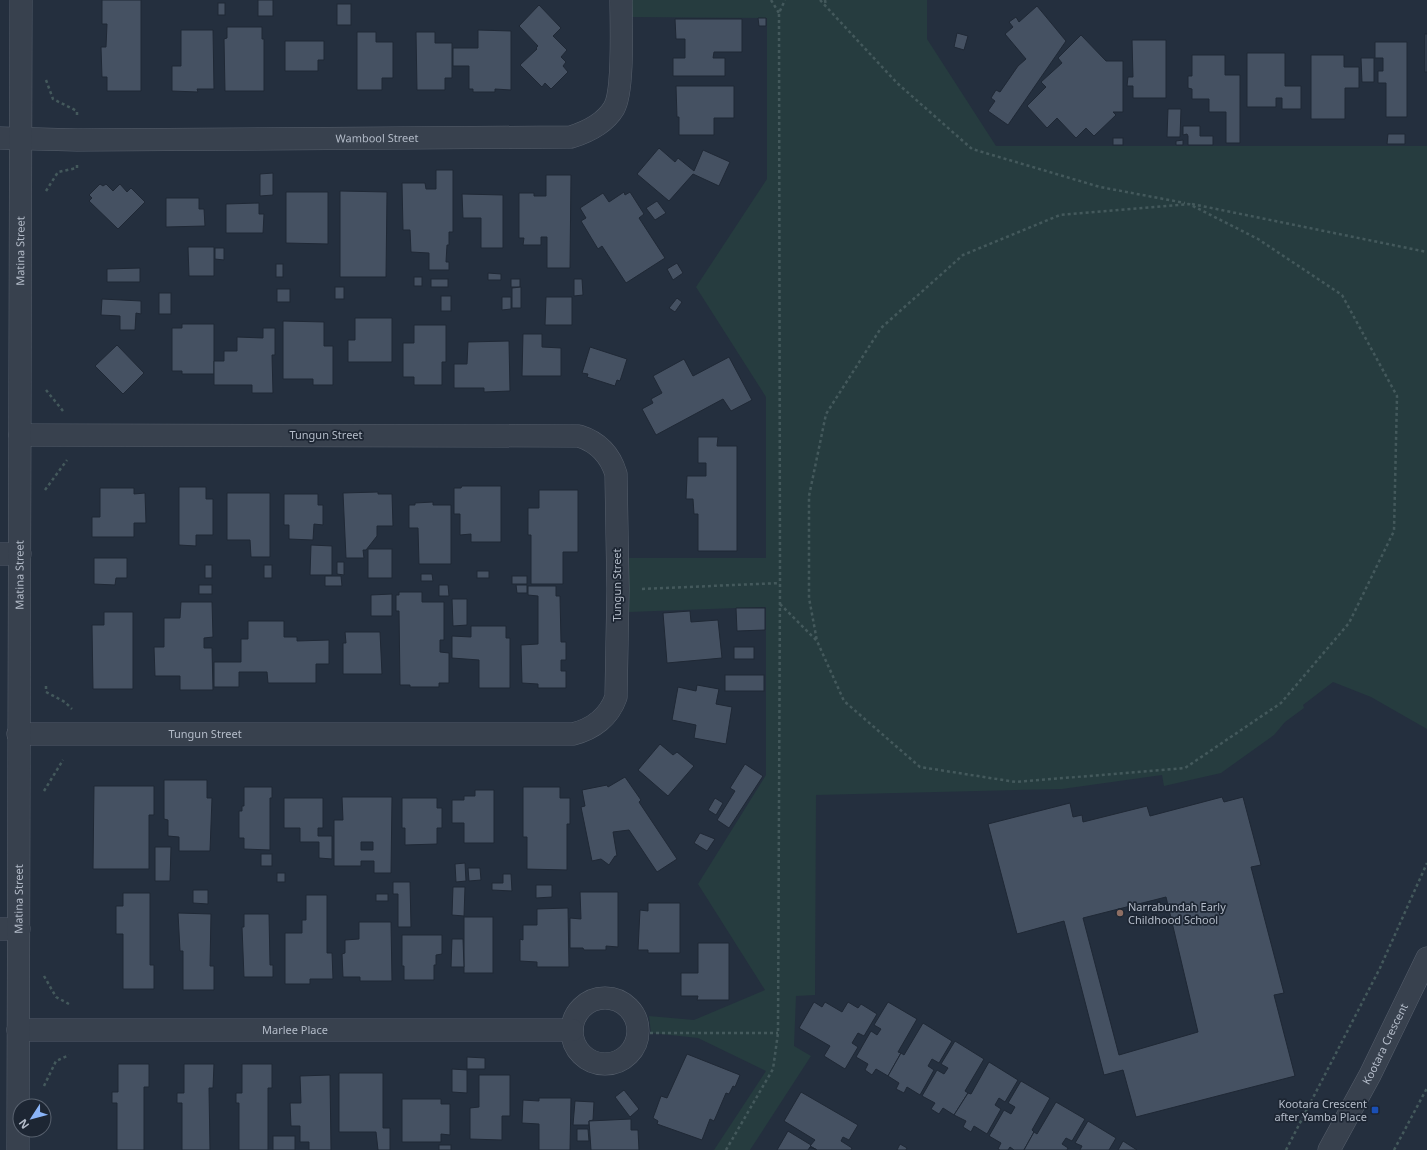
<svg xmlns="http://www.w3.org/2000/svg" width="1427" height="1150" font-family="'Noto Sans',sans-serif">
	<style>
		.green { fill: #263c3f }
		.building { fill: #455162; stroke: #1f2835; fill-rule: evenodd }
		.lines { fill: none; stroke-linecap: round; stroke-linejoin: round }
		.minor-casing { stroke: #565f6c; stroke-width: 23 }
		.tertiary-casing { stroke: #565f6c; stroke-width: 23 }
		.path { stroke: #44595c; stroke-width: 2.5; stroke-dasharray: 3 3; stroke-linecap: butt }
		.minor { stroke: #38414e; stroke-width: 22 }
		.tertiary { stroke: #38414e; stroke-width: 22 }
		.education-dot { fill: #8d6e63; stroke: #1d2633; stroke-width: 1.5 }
		.transit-dot { fill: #1a4fb4; stroke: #1d2633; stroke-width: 1.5 }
		.labels { text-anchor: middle; stroke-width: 3.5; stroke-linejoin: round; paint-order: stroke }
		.street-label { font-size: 11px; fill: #b4bcc9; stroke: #1d2633 }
		.poi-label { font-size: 11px; fill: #b4bcc9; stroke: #1d2633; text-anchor: start }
	</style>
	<rect width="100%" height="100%" fill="#242f3e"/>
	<polygon class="green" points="629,0 927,0 927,39 996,146 1427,146 1427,729 1371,697 1333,682 1303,705 1304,708 1285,722 1274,735 1221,773 1164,786 1162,775 1062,789 816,795 815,995 796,996 794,1046 811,1056 750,1150 714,1150 766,1071 698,1038 651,1033 649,1016 694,1020 765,990 698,884 766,775 766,607 629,612 629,558 766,558 766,397 696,287 767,179 767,18 630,17"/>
	<g class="building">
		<polygon points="102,0 141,0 141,91 107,91 107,77 102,77 101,47 106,47 107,24 102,24"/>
		<rect x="258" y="0" width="15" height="16"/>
		<rect x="218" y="3" width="7" height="12"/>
		<rect x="337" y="4" width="14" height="21"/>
		<polygon points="539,5 561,28 553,36 567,50 561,57 566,62 563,66 568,72 551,89 545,83 542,87 520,65 537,49 536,48 538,46 519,26"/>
		<polygon points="1037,6 1066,41 1008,125 988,111 995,101 991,98 996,90 1000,92 1018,66 1026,59 1005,34 1013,27 1009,22 1016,17 1019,22"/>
		<polygon points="758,18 766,18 766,26 759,26"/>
		<polygon points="675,19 742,19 742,52 714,52 713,58 725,58 725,76 673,76 673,58 685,58 685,39 676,39"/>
		<polygon points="227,27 262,27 262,39 264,39 264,91 225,91 224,39 227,38"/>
		<polygon points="181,30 213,30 214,89 197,89 198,92 172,91 172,66 181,66"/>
		<polygon points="478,30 511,31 511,90 495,89 495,92 473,92 473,89 469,89 469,66 453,66 453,48 478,48"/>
		<polygon points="357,32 376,32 376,42 393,42 393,78 382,78 382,90 357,90"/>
		<polygon points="416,32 435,32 435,43 452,43 452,78 445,78 445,90 417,90"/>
		<polygon points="957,33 968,36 964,50 954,47"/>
		<rect x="1425" y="34" width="2" height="38"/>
		<polygon points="1081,35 1106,61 1123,61 1123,112 1113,112 1116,115 1094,136 1086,128 1076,138 1057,118 1047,128 1027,106 1046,87 1041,82 1062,63 1058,58"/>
		<polygon points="1132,40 1166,40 1166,98 1133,98 1133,86 1127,86 1128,77 1133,77"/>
		<polygon points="285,41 324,41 324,60 318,60 318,71 285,71"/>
		<polygon points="1375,42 1407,42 1407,117 1386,117 1386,83 1378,83 1378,71 1383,71 1383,58 1375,58"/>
		<polygon points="1247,53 1285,53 1285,86 1301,86 1301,109 1282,109 1282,98 1276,98 1276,107 1247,107"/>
		<polygon points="1192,55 1225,55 1225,75 1240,75 1240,143 1226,143 1226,112 1209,112 1209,99 1192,99 1192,89 1188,88 1188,76 1192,76"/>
		<polygon points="1311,55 1344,55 1344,67 1359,67 1359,88 1345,88 1345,119 1311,119"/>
		<polygon points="1361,58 1374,58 1374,82 1362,82"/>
		<polygon points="676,86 734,86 734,118 714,118 714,135 679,135 679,117 677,117"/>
		<polygon points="1168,109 1181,109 1180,137 1167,137"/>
		<polygon points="1183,126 1200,126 1200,136 1213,136 1213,145 1188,145 1188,136 1187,134 1183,135"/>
		<polygon points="1388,134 1405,134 1405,144 1387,144"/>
		<rect x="1113" y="138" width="10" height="7"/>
		<polygon points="1183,140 1183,145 1176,145 1176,141"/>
		<polygon points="659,148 675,162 678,158 694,171 703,150 730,162 719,186 693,174 669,201 637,174"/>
		<polygon points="436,170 453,170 453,232 449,232 449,245 447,245 446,262 449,262 449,270 429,270 429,253 411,252 410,230 403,230 402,183 425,183 426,189 436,189"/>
		<polygon points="273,173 273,195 260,196 260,174"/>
		<polygon points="546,175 571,175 570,268 547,268 547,237 541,237 541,245 523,245 524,238 519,238 519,193 534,193 534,196 546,196"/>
		<polygon points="100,184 103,186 106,184 113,191 120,184 127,192 131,188 145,202 118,229 89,201 92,198 89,195"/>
		<polygon points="340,191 387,192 386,277 340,277"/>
		<polygon points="286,192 328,192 328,244 286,243"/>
		<polygon points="624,192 625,195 630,192 644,214 639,218 665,258 626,283 602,246 598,249 581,221 586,218 580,208 603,193 609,202"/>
		<polygon points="462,194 503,195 503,248 481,248 481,218 463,218"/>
		<polygon points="166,198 199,198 199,209 204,209 205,226 166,227"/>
		<polygon points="657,201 666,213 655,220 646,208"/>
		<polygon points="259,203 259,214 264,214 263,233 226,233 226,204"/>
		<polygon points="188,247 214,247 214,276 189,276"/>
		<polygon points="215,248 224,248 224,260 215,259"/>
		<polygon points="677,263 683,273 673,280 667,269"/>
		<rect x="276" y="264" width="7" height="13"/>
		<polygon points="140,268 140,282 107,282 107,269"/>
		<polygon points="488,273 501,274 501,280 488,280"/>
		<rect x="414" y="277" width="8" height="9"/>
		<rect x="431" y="279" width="17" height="8"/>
		<rect x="511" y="279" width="9" height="8"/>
		<polygon points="574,279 582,279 583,295 574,296"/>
		<rect x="335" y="287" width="9" height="12"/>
		<polygon points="521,287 521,308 512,308 512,288"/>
		<rect x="277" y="289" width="13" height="13"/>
		<rect x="159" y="293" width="12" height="21"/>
		<rect x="441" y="296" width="10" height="15"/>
		<polygon points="502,297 511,297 511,309 502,310"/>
		<polygon points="546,297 572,297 572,325 545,325"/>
		<polygon points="677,298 682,302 675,312 669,308"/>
		<polygon points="102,299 141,301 141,314 136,313 135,330 120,330 120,316 101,315"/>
		<polygon points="355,318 392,318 392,362 348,362 348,340 355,340"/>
		<polygon points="283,321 324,322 324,346 333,346 333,385 313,385 313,379 283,379"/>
		<polygon points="182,324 214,324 214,374 182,374 182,371 172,371 172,328 182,328"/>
		<polygon points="414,325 446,325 446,362 442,362 442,385 414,385 414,377 403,377 403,343 414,343"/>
		<polygon points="263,328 275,328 275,355 272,355 273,393 252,393 252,385 214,385 214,361 224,361 224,351 237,351 237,337 263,338"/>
		<polygon points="523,334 542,334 542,347 561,348 561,376 522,376"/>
		<polygon points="509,341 510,391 484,392 484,388 454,388 454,364 467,364 468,342"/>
		<polygon points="117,345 144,373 123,394 95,366"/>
		<polygon points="590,347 627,359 620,381 617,380 615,386 587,377 588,374 582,373"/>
		<polygon points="729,357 752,400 731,411 723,399 656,435 642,409 653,403 651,399 662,393 653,376 684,359 693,376"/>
		<polygon points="698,437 718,437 717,446 737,446 737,551 698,551 698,514 694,514 693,499 686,499 687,476 706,476 706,463 698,463"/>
		<polygon points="462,486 501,486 501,542 471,542 471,534 460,535 460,514 454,514 454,488 461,488"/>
		<polygon points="179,487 206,487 206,499 213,499 213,535 196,535 196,546 179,545"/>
		<polygon points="100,488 134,488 134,494 145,493 146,523 134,523 134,537 92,537 92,517 100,517"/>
		<polygon points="539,490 578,490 578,552 563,552 563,584 531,584 531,535 528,535 528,508 539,508"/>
		<polygon points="378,492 378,494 392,494 393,526 377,526 377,536 366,550 363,550 364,558 346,558 343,493"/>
		<polygon points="227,493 270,493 270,557 251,557 250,540 227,540"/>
		<polygon points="284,494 318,494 318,505 323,505 323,525 314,524 313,540 289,539 289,525 284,525"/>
		<polygon points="433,502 433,505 451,505 451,564 419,564 418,528 409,528 409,505 415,505 415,503"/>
		<polygon points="311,545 332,546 332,575 310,575"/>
		<rect x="368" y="549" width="24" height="29"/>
		<polygon points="94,558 127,558 127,578 116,578 115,585 94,584"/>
		<polygon points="337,562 344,562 344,575 337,574"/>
		<rect x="205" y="565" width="7" height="13"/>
		<rect x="264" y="565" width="8" height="13"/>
		<rect x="477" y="571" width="12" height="7"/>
		<polygon points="421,574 432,574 433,581 421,581"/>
		<polygon points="325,576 341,576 342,586 325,586"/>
		<rect x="512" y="576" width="15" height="8"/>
		<rect x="199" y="585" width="13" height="9"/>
		<polygon points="439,585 448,585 449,596 439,596"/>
		<polygon points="516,585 527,585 527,593 517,593"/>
		<polygon points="528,586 556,586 556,596 560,596 561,642 566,642 566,660 561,660 561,671 566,671 566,688 538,688 538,684 522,683 521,645 538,644 538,596 528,595"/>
		<polygon points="399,592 422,592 422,602 444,602 444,640 440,640 440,652 449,653 449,683 439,683 439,687 410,687 410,685 400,685 399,611 396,611 396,595 399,595"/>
		<polygon points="392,594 392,616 371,616 371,595"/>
		<polygon points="452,599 467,599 467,625 453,626"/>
		<polygon points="181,602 212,602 213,637 204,638 204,648 212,648 213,690 180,690 180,676 155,676 154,647 164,647 164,618 180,618"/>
		<polygon points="736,608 765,608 765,630 737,631"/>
		<polygon points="690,611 691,622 718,620 722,658 667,663 663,613"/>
		<polygon points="104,612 133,612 133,689 93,689 92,625 104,625"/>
		<polygon points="248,621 284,621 284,637 297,637 297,641 329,640 329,664 316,664 316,683 268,683 267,672 239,672 239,687 214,687 214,662 241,662 241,639 248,639"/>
		<polygon points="471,626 506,626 506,638 510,638 510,688 479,688 479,660 452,658 452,636 471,637"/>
		<polygon points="345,632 380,632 382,674 343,674 343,643 346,643"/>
		<rect x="734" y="647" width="20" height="12"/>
		<rect x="725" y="675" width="39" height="16"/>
		<polygon points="697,685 719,689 716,704 732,707 726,744 694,738 696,725 672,720 678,687 696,691"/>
		<polygon points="660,744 673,755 677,752 694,766 668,796 638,770"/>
		<polygon points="745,764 763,776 729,828 717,820 735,791 730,788"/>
		<polygon points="625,777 641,800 639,802 677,859 657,872 629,830 613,832 617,856 615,856 609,865 601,859 592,861 581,807 585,806 582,790 607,785 608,787"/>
		<polygon points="164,780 207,780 207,798 212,798 210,851 179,851 179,837 168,836 168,820 164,819"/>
		<polygon points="94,786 154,786 154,815 149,815 149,869 93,869"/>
		<polygon points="244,787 272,787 272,798 270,798 270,850 244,849 244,838 239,838 239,811 242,811 242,806 244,806"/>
		<polygon points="523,787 560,787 560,798 570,798 570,824 567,824 567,870 527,869 527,837 523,837"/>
		<polygon points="475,790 494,790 494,843 464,843 464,823 452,823 452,800 464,800 464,796 475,796"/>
		<path d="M342 797H392L391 873H374V861H361V866H334V820H343ZM361 842H373V850H361Z"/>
		<path d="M1222 797 1224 802 1243 797 1261 865 1251 867 1284 993 1274 995 1295 1076 1136 1117 1123 1070 1104 1075 1064 921 1017 934 988 824 1070 803 1073 817 1082 815 1083 822 1147 806 1150 816ZM1166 897 1198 1032 1119 1055 1083 918Z"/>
		<polygon points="284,798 323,798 323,828 318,828 318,836 332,836 332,859 319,858 319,842 300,842 300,828 284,828"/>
		<polygon points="402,798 437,798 437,808 442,808 442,828 437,828 437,844 405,845 405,828 402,828"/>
		<polygon points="715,798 723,803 716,815 708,810"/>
		<polygon points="700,833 715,839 707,851 694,843"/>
		<polygon points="155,847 171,847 170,881 155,881"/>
		<rect x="261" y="854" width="11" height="12"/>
		<polygon points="465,863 466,881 456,882 455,864"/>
		<polygon points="468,868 480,868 481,880 469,881"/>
		<rect x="277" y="873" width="8" height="9"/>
		<polygon points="503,874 511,874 512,891 492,890 492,883 503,883"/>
		<polygon points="393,882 410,882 411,927 398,927 398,894 393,894"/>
		<polygon points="536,885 552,885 552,897 536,898"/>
		<polygon points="453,887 465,887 464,916 452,915"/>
		<polygon points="193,890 208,890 208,904 193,903"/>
		<polygon points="580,892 618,892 618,947 606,946 606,950 584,950 583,948 570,948 570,918 581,919"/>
		<polygon points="123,893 150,893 150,965 154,965 154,989 123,989 123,934 116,934 116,906 123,906"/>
		<rect x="376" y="894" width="12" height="7"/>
		<polygon points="306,895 327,895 327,953 332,953 333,979 310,979 310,984 285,984 285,933 302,933 302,920 306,920"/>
		<polygon points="648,903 680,903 680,953 648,953 648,950 638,950 640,910 648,911"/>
		<polygon points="568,908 569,967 537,967 537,962 520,961 520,939 523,940 523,925 537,925 537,909"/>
		<polygon points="178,913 211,914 210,966 214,966 214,990 183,990 183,951 180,951"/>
		<polygon points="244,914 269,914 270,965 273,965 273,977 244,977 242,927 244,927"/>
		<rect x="464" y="917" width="29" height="56"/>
		<polygon points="359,922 391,922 392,981 360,981 360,977 343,977 342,954 345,953 345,940 359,939"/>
		<polygon points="402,935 442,935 442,954 436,955 436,965 434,965 434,980 404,980 404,966 402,966"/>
		<polygon points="452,939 463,939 464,967 451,967"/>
		<polygon points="698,943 729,943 729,1000 697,1000 698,996 681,996 681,973 698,973"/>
		<polygon points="814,1002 822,1007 825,1002 842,1012 848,1002 858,1008 861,1004 877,1014 864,1036 858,1033 852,1043 858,1047 845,1069 824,1056 830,1046 799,1028"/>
		<polygon points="888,1002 917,1019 898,1052 901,1053 888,1076 876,1069 872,1075 865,1070 868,1064 856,1057 871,1031 877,1035 881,1029 874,1025"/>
		<polygon points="923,1023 952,1041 939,1063 932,1059 928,1066 934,1070 920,1095 907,1087 904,1093 896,1089 899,1083 888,1076 901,1053 904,1055"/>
		<polygon points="955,1041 984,1059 965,1091 968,1093 954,1115 943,1108 939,1114 931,1109 935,1103 922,1096 937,1070 944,1074 948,1068 941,1064"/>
		<polygon points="687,1054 740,1075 735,1087 733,1086 729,1094 726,1093 714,1121 710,1119 702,1140 657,1124 658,1121 653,1118 661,1096 667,1098"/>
		<polygon points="467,1057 485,1058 485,1069 467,1069"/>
		<polygon points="989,1062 1018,1080 1005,1102 999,1098 995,1105 1001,1109 987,1134 974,1126 971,1132 963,1127 966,1121 954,1115 968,1093 971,1094"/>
		<polygon points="118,1064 149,1064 149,1087 144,1087 144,1150 117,1150 117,1103 112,1103 112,1092 118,1092"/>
		<polygon points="184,1064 214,1064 213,1088 209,1088 210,1150 182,1150 182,1103 177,1103 177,1093 184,1093"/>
		<polygon points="242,1064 272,1064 272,1088 268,1088 268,1150 239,1150 239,1103 236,1103 236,1093 242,1093"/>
		<polygon points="452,1069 467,1070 467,1093 452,1092"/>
		<polygon points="339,1073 383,1073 383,1128 390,1128 390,1150 378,1150 376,1132 339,1132"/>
		<polygon points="330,1075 331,1150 309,1150 309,1142 300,1142 300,1126 291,1126 290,1103 301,1103 300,1076"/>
		<polygon points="479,1075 510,1075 510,1116 502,1116 502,1140 470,1139 470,1108 479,1107"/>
		<polygon points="1021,1081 1050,1098 1032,1130 1034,1132 1024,1150 1014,1150 1010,1147 1008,1150 1000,1150 998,1149 1001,1143 989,1136 1004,1110 1011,1114 1015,1107 1008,1103"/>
		<polygon points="624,1090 639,1109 630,1117 615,1097"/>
		<polygon points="801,1092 858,1125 849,1140 843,1137 841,1141 852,1148 851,1150 817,1150 810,1146 815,1140 784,1121"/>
		<polygon points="539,1098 571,1098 570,1150 539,1150 539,1124 522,1123 523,1100 539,1101"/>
		<polygon points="402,1099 441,1099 441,1104 450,1104 450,1135 441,1134 441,1142 402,1142"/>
		<polygon points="575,1101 594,1102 593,1120 589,1121 589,1125 573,1125"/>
		<polygon points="1056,1102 1085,1119 1072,1141 1066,1138 1062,1144 1068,1148 1067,1150 1024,1150 1034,1132 1037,1134"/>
		<polygon points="631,1119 631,1130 638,1130 639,1150 591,1150 589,1121"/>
		<polygon points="1088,1121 1116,1138 1109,1150 1080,1150 1082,1146 1075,1143"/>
		<polygon points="577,1129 588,1129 589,1141 577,1141"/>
		<polygon points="788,1131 811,1145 810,1146 817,1150 810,1147 808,1150 777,1150"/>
		<rect x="273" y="1136" width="22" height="14"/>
		<polygon points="1123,1141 1137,1150 1118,1150"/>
		<polygon points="900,1144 907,1148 906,1150 897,1150"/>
		<rect x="439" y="1145" width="12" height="5"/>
	</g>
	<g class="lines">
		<g class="minor-casing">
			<g id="minor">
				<path id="s1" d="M0 138 77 140 571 137C587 132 605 123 614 108 624 91 621 23 621 0"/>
				<path id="s2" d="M18 734H573C593 729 609 717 616 697L618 590 616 474C610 454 598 442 579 436L20 435"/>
				<polyline points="0,929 19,929"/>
				<circle cx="605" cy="1031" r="33"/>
				<path id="s3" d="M18 1030H572"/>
			</g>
		</g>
		<g class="tertiary-casing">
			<g id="tertiary">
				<polyline points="0,554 20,554"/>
				<path id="s4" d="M18 1150 21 0"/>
				<path id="s5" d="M1329 1150 1370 1075 1427 958"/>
			</g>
		</g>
		<g class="path">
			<polyline points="771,0 779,13"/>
			<polyline points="820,0 897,83 972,149 1100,187 1185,203"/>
			<polyline points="825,0 826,6"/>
			<polyline points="46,80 53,99 77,111 77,116"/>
			<polyline points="46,191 58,172 77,168 77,163"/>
			<polyline points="1192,204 1427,252"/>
			<polyline points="46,390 63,411"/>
			<polyline points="45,490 67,460"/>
			<polyline points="642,589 780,583"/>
			<polyline points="780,604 817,641 844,701 920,767 1016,782 1185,768 1281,703 1349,623 1394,531 1397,396 1342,295 1258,239 1189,204 1060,215 963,255 881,328 826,414 809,496 809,598 817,641"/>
			<polyline points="46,686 46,692 65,702 72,709"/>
			<polyline points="44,791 63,760"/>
			<polyline points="44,976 56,997 69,1004"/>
			<polyline points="638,1033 778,1033"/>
			<polyline points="44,1086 56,1061 69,1055"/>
			<polyline points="726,1150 773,1069 778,1033 780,583 779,13 785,0"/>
			<polyline points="1286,1150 1380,968 1427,863"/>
			<polyline points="1394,1150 1427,1088"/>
		</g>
		<use href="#minor" class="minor"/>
		<use href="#tertiary" class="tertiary"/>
	</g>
	<circle class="education-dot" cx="1120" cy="913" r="4"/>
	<rect class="transit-dot" x="1371" y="1106" width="8" height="8" rx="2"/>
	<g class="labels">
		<g class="street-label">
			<text dy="4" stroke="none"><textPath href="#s1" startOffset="377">Wambool Street</textPath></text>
			<text dy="4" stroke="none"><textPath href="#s4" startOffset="899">Matina Street</textPath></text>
			<text x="326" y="439">Tungun Street</text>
			<text dy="4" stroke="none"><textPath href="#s4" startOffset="575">Matina Street</textPath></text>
			<text transform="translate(617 585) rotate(-90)" y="4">Tungun Street</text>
			<text dy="4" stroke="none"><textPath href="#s2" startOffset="187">Tungun Street</textPath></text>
			<text dy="4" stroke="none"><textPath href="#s4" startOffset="251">Matina Street</textPath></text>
			<text dy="4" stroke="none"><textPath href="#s3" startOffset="277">Marlee Place</textPath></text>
			<text dy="4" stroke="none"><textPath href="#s5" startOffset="120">Kootara Crescent</textPath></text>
		</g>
		<g class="poi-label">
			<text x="1128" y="911">Narrabundah Early<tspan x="1128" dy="13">Childhood School</tspan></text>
			<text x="1367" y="1108" text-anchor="end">Kootara Crescent<tspan x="1367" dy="13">after Yamba Place</tspan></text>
		</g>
	</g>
	<g transform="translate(32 1118) rotate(234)"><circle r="19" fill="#1d2633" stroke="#59626f"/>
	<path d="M0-3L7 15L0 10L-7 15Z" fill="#8ab4f8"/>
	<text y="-6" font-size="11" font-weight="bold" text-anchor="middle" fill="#b4bcc9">N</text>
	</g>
</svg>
